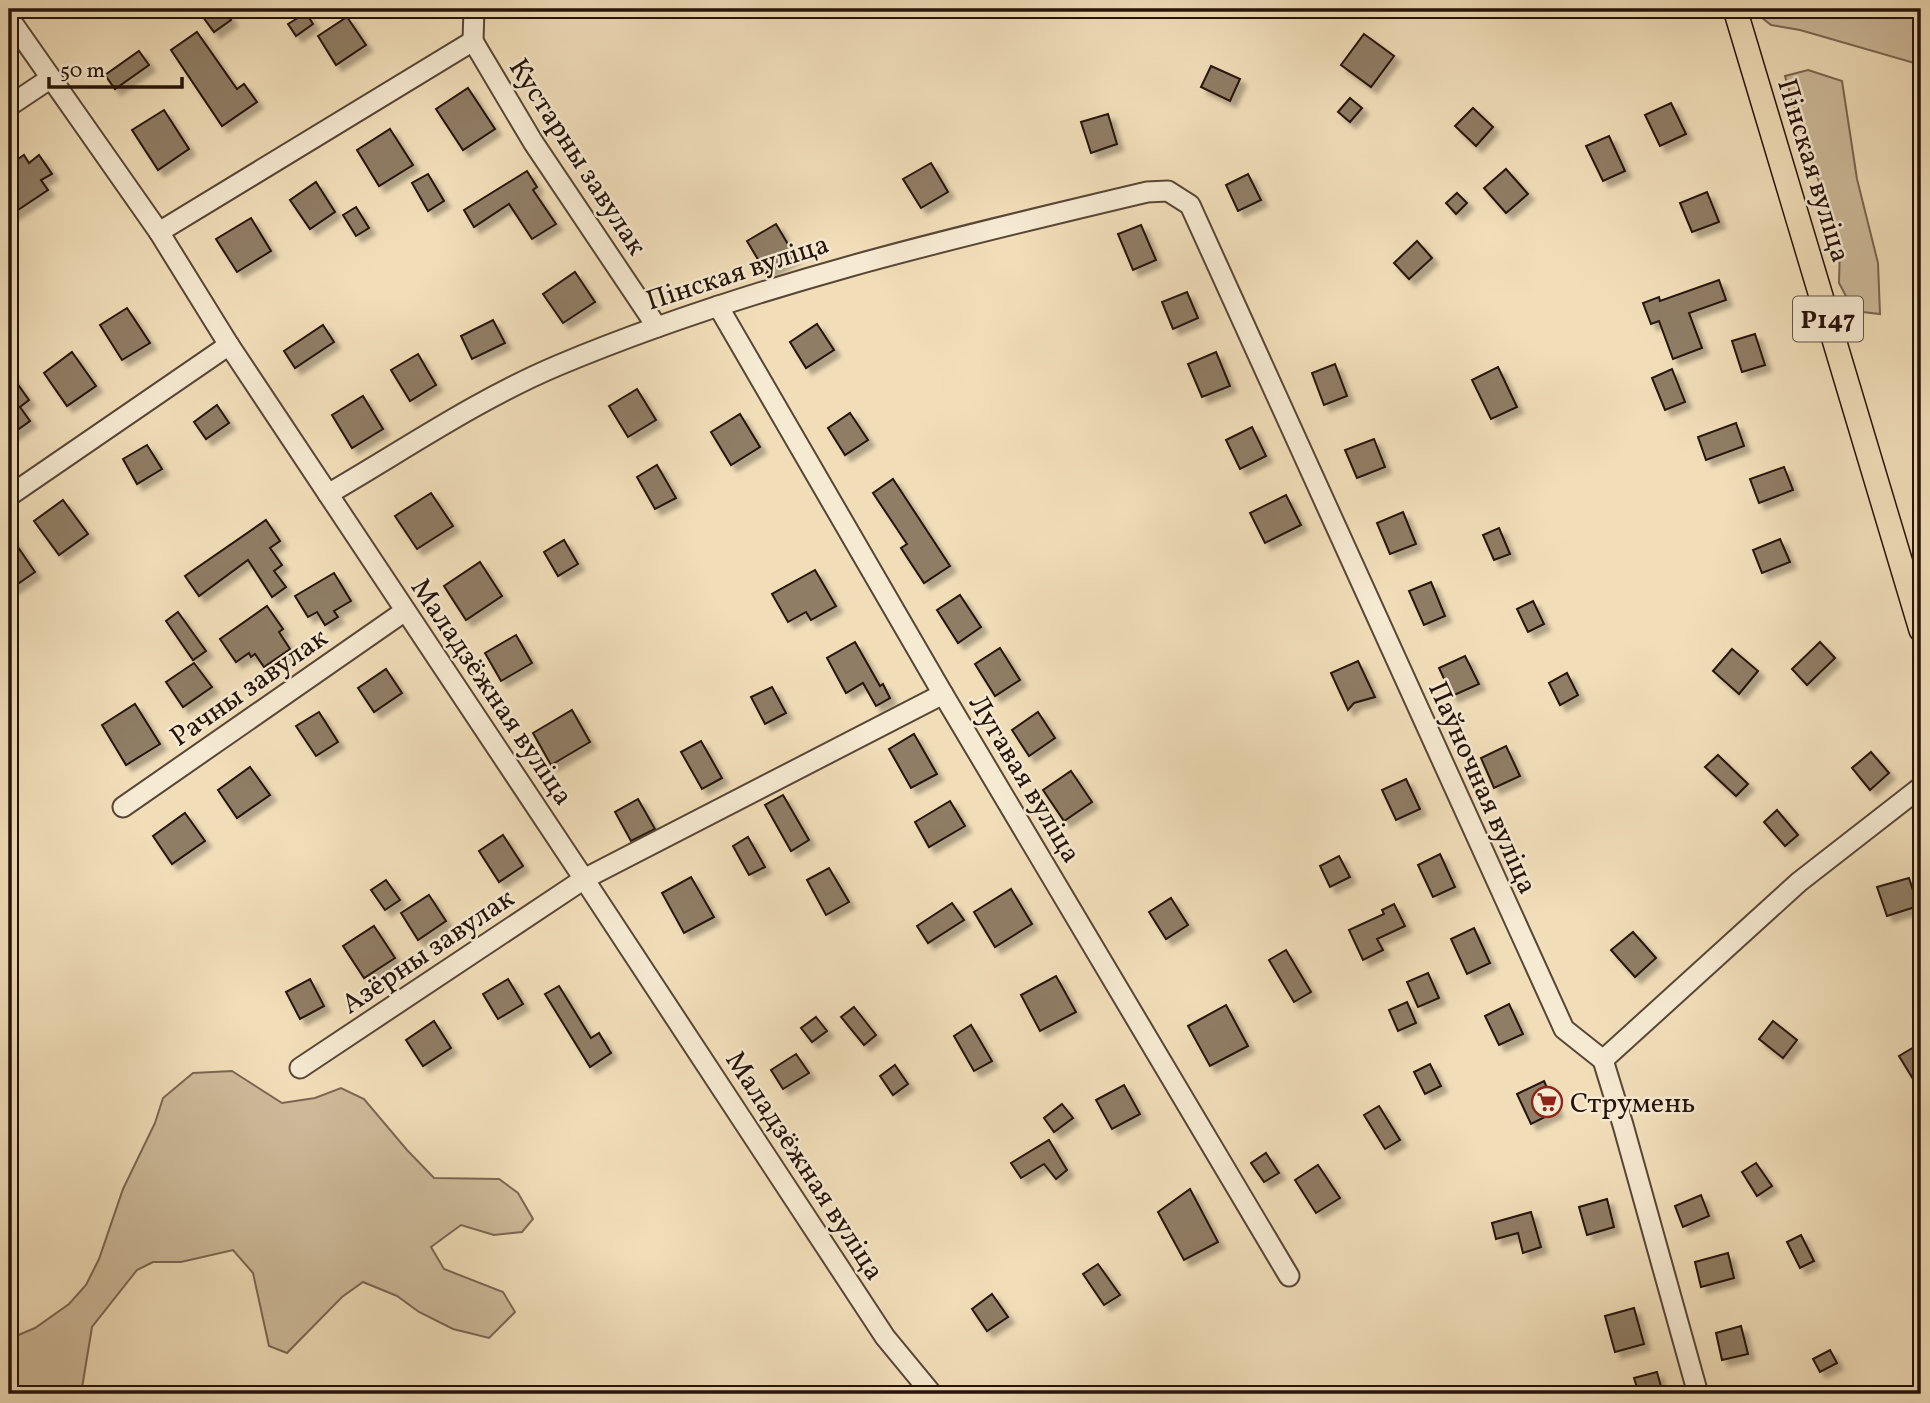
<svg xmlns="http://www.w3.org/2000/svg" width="1930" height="1403" font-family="Vollkorn,serif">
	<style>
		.green { fill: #cebb9b; stroke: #7a6752; stroke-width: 2 }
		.building { fill: #8f7d65; stroke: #251309; stroke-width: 2; filter: url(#shadow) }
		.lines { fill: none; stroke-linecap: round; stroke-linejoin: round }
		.minor-casing { stroke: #584635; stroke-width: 23 }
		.major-casing { stroke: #251309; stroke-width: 26 }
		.minor { stroke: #f6ead2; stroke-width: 19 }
		.major { stroke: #f1deb9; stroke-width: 23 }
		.labels { text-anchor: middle; stroke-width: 5; stroke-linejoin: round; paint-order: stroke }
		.shield { fill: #f6ead2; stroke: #645445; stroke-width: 2 }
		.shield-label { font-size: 26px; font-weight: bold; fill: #251309 }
		.street-label { font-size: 28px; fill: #251309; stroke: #f6ead2 }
		.poi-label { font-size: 28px; fill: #251309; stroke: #f6ead2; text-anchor: start }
	</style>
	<defs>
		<filter id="shadow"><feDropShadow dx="6" dy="6" stdDeviation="2" flood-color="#0004"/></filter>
	</defs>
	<rect width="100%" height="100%" fill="#f1deb9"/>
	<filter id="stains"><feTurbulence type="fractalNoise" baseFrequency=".00286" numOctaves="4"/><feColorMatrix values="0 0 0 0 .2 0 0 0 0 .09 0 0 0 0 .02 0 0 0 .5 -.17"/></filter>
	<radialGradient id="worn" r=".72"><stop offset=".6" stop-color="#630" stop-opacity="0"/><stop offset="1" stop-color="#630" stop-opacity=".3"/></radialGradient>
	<g class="green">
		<polygon points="1751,9 1921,9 1921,65 1800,30 1771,25"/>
		<polygon points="1808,70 1842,81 1857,179 1878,263 1880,314 1854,311 1839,283 1840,245 1831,213 1806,148 1785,76"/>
		<polygon points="232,1071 282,1103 315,1098 341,1088 364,1099 407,1150 434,1178 499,1179 518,1193 533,1219 522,1232 494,1235 461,1225 431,1247 444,1269 503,1292 515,1312 489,1338 453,1329 419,1312 397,1296 363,1282 342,1297 287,1353 269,1346 253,1273 233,1250 181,1262 153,1262 137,1270 92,1327 81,1394 9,1394 9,1339 35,1328 69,1304 86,1285 99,1259 123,1189 155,1123 163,1098 193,1073"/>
	</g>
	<g class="building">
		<polygon points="215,9 224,9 231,20 214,32 203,17"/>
		<polygon points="306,13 313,24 296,36 288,24"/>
		<polygon points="347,17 366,45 336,65 318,36"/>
		<polygon points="197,32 237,89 244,84 257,102 222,126 171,50"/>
		<polygon points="1364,34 1394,56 1371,87 1341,65"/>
		<polygon points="139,51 149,65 115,89 105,75"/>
		<polygon points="1211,66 1240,79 1230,101 1201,87"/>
		<polygon points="468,88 495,129 463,150 436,109"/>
		<polygon points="1350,98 1362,108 1350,122 1338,112"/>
		<polygon points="1671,103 1686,134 1660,146 1645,115"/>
		<polygon points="1473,108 1493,127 1476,146 1455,126"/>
		<polygon points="164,110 189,149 158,170 132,130"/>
		<polygon points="1108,114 1117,144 1091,153 1081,122"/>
		<polygon points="390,129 413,165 379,186 357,150"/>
		<polygon points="1609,136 1625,171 1603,181 1586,146"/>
		<polygon points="24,155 29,163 39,155 52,174 41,180 48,190 9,216 9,165"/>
		<polygon points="931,163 948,192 921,208 903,179"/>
		<polygon points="1506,169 1528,194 1506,213 1484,188"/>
		<polygon points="527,171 537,187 533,190 556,224 532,239 509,204 474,227 464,210"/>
		<polygon points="428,174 444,201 428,211 412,183"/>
		<polygon points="1248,174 1261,200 1238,211 1226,185"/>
		<polygon points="316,182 335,212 310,229 290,200"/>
		<polygon points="1707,192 1719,222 1692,232 1680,203"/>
		<polygon points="1457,193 1467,203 1456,214 1446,203"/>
		<polygon points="356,207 369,228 356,236 343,215"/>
		<polygon points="251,218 271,251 237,272 216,239"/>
		<polygon points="776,224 795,256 766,273 747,241"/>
		<polygon points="1141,225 1156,260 1133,270 1118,234"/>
		<polygon points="1417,241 1432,258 1409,279 1394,263"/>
		<polygon points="575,272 595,302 563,323 543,294"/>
		<polygon points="1719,280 1726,300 1689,313 1702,348 1673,359 1659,321 1651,324 1643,303 1659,297 1660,301"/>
		<polygon points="1187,292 1198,318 1173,329 1162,302"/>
		<polygon points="127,308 150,343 122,360 100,325"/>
		<polygon points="493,320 505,343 472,359 461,336"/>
		<polygon points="817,324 834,350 806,368 790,342"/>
		<polygon points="323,325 334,342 295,368 284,351"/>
		<polygon points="1755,334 1765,365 1742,372 1732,341"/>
		<polygon points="72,352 96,386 67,406 44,373"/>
		<polygon points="1216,352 1230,386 1202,397 1188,364"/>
		<polygon points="418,354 436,385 410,401 391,370"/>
		<polygon points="1335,364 1347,396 1324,405 1312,373"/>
		<polygon points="1498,367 1517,407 1491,419 1472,380"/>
		<polygon points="1672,369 1685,402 1665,410 1652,378"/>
		<polygon points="9,372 29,400 20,407 30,421 9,436"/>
		<polygon points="637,389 656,420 628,437 609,406"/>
		<polygon points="363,396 383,429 352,448 332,415"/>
		<polygon points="217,405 229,423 206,439 194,422"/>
		<polygon points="850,413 868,440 845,455 828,428"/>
		<polygon points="740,414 760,447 731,465 711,432"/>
		<polygon points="1736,423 1744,446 1706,460 1698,437"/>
		<polygon points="1252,427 1266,456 1240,469 1226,440"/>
		<polygon points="1374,439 1385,467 1357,478 1345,450"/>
		<polygon points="147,445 162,469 137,484 123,459"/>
		<polygon points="657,465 676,498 655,509 637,477"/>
		<polygon points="1784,467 1793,490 1759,503 1750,479"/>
		<polygon points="893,479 950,566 924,583 901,548 907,544 873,493"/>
		<polygon points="431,493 453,526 417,549 395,516"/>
		<polygon points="1286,495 1301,525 1265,543 1250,513"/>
		<polygon points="63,500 88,534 59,555 34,521"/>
		<polygon points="1403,512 1416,544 1390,554 1377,523"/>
		<polygon points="266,520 280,541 270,548 282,565 274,571 286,587 272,597 248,560 199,596 185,576"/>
		<polygon points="1499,528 1510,554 1494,560 1483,535"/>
		<polygon points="9,534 35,572 9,590"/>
		<polygon points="1780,539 1790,562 1762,573 1753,550"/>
		<polygon points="564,540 578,564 558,576 544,552"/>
		<polygon points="480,562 502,596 466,620 444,586"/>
		<polygon points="815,570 836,606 811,620 806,612 788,622 772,594"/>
		<polygon points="334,573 351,601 334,611 338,617 325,625 317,612 308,617 295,596"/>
		<polygon points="1431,582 1445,616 1424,625 1409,591"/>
		<polygon points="960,595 981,627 958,643 937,610"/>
		<polygon points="1533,601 1544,624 1528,632 1517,609"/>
		<polygon points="267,606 283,629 279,632 290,649 264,667 255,654 251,657 249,653 236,662 220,639"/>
		<polygon points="178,612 206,651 193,660 166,621"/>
		<polygon points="516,635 532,663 501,681 485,653"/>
		<polygon points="855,642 880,686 883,684 890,698 876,706 863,683 846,693 827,658"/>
		<polygon points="1820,642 1835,658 1807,685 1792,669"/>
		<polygon points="1000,648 1020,680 995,696 975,664"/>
		<polygon points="1732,649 1758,671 1739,694 1713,671"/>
		<polygon points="1465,656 1479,684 1452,696 1439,668"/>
		<polygon points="1358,661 1375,697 1354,703 1348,710 1331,673"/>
		<polygon points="194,663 212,687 183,707 166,682"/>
		<polygon points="386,669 402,693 374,712 358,688"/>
		<polygon points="1567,673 1578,695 1560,705 1549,683"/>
		<polygon points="772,687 786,713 765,724 751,697"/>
		<polygon points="135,704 160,744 126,765 102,725"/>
		<polygon points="572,710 590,742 551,765 533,733"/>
		<polygon points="319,712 338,742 316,756 296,726"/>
		<polygon points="1038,712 1055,738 1029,756 1012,730"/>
		<polygon points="914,734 937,774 911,788 889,749"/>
		<polygon points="701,741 722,778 702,789 681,752"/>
		<polygon points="1506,746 1520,776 1494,788 1481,758"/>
		<polygon points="1871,752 1889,773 1870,790 1852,768"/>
		<polygon points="1718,755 1748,784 1736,796 1705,767"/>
		<polygon points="250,767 270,795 237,818 218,790"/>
		<polygon points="1071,771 1092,802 1064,821 1043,790"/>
		<polygon points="1406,779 1420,809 1396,820 1382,790"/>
		<polygon points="783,795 809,840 791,851 765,805"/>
		<polygon points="638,799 655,829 631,841 615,812"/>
		<polygon points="950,801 965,826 929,847 915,822"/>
		<polygon points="1777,810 1798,835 1785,846 1764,822"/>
		<polygon points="185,813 205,841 172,864 153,836"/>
		<polygon points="503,835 523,866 499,882 479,851"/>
		<polygon points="748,837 765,867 749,875 733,846"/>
		<polygon points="1440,854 1455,887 1433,897 1418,865"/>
		<polygon points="1339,856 1350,877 1330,887 1320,866"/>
		<polygon points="829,868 849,902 826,915 807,880"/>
		<polygon points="691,877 714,917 684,933 662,893"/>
		<polygon points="1909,878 1918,906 1887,916 1877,887"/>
		<polygon points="386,880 400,900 385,910 371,890"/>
		<polygon points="1011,889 1032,924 995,947 974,912"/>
		<polygon points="429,895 446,921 418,940 401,913"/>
		<polygon points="1171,898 1188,925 1166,939 1149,912"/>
		<polygon points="952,903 964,920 928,943 917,926"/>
		<polygon points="1394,904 1405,926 1377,939 1383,950 1363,960 1349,930 1384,914 1382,910"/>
		<polygon points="374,926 395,958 364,978 343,946"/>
		<polygon points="1474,928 1490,963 1467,974 1451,939"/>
		<polygon points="1633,932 1656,958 1635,977 1611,950"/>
		<polygon points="1286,950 1311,992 1294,1002 1269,960"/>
		<polygon points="1428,973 1439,998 1418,1007 1407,982"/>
		<polygon points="1056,976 1076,1012 1040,1031 1021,995"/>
		<polygon points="310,979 324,1006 300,1019 286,992"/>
		<polygon points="508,979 523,1004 498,1019 483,994"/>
		<polygon points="559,986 591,1038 599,1033 611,1053 590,1067 545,994"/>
		<polygon points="1407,1002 1416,1023 1398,1031 1389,1010"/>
		<polygon points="1509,1004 1523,1034 1499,1045 1485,1016"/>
		<polygon points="1226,1005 1248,1046 1210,1066 1188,1026"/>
		<polygon points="854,1007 876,1035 864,1045 841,1017"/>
		<polygon points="816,1017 827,1031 812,1042 801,1028"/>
		<polygon points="434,1021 451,1048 423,1066 406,1040"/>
		<polygon points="1773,1021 1797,1040 1783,1058 1759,1039"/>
		<polygon points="971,1025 992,1061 974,1071 954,1036"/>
		<polygon points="1921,1043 1921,1092 1899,1056"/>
		<polygon points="796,1054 809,1073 783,1089 771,1070"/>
		<polygon points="1430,1064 1441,1086 1425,1094 1414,1072"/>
		<polygon points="895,1065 908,1084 893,1095 880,1076"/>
		<polygon points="1544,1081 1557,1111 1531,1124 1517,1094"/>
		<polygon points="1124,1085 1140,1114 1112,1129 1096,1100"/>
		<polygon points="1062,1104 1073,1118 1054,1132 1044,1118"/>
		<polygon points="1379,1106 1400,1140 1385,1149 1364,1115"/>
		<polygon points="1049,1140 1067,1170 1056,1179 1044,1164 1021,1178 1011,1163"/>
		<polygon points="1266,1153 1279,1173 1264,1182 1251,1163"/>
		<polygon points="1756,1163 1772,1186 1757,1196 1742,1172"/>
		<polygon points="1318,1165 1340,1198 1316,1213 1295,1180"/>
		<polygon points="1190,1189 1218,1242 1184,1260 1158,1212"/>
		<polygon points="1701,1195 1709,1216 1683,1227 1675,1206"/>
		<polygon points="1607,1199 1614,1227 1587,1235 1579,1207"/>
		<polygon points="1531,1212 1541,1247 1523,1253 1518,1233 1496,1239 1492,1223"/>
		<polygon points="1801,1235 1814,1261 1800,1268 1787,1242"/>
		<polygon points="1728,1253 1734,1278 1701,1287 1695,1262"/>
		<polygon points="1098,1264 1120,1295 1104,1305 1083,1274"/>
		<polygon points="992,1294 1008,1317 987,1331 972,1309"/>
		<polygon points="1634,1308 1644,1344 1615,1352 1605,1316"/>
		<polygon points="1741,1326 1748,1354 1722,1360 1716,1333"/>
		<polygon points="1830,1350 1837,1363 1820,1372 1813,1359"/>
		<polygon points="1657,1372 1663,1394 1639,1394 1634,1378"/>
	</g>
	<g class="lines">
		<g class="minor-casing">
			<g id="minor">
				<polyline points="9,18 159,232 229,345 584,879 885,1337 932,1394"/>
				<polyline points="473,41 474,9"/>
				<polyline points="9,106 51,78"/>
				<polyline points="159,232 473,41 533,142 657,327"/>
				<polyline points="718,306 943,694 1289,1276"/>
				<path d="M328 494C404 450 478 399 559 365 748 286 948 239 1147 192L1168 191 1190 205 1564 1029 1603 1060 1623 1125 1698 1394"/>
				<polyline points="9,496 229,345"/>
				<polyline points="123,807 405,611"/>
				<polyline points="1603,1060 1799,882 1921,787"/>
				<polyline points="300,1068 584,879 943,694"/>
			</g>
		</g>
		<g class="major-casing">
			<polyline id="major" points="1735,9 1921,630"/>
		</g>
		<use href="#minor" class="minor"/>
		<use href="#major" class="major"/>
	</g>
	<defs>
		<g id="supermarket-ring" transform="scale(1.575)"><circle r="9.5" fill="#f6ead2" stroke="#8f2418" stroke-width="1.5"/><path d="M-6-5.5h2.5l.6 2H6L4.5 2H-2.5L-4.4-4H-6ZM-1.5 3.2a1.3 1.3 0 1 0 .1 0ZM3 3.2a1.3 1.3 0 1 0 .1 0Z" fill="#8f2418"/></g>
	</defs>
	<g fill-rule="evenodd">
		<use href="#supermarket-ring" x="1547" y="1102"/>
	</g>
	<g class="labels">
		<rect class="shield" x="1793" y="296.5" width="70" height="45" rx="5"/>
		<g class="shield-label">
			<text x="1828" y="328">Р147</text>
		</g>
		<g class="street-label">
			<text transform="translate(579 156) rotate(57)" y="10">Кустарны завулак</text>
			<text transform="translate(1815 170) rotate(73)" y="10">Пінская вуліца</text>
			<text transform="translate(737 271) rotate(-18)" y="10">Пінская вуліца</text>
			<text transform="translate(248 686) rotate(-35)" y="10">Рачны завулак</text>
			<text transform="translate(493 691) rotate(56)" y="10">Маладзёжная вуліца</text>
			<text transform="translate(1026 778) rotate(59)" y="10">Лугавая вуліца</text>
			<text transform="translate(1484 787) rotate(66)" y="10">Паўночная вуліца</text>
			<text transform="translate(427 950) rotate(-34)" y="10">Азёрны завулак</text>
			<text transform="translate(806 1165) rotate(57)" y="10">Маладзёжная вуліца</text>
		</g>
		<g class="poi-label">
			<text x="1570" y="1112">Струмень</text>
		</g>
	</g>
	<rect width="1930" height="1403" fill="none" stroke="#f1deb9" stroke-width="35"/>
	<rect x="10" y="10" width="1909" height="1382" fill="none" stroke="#251309" stroke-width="3.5"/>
	<rect x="18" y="18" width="1895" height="1368" fill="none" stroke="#251309" stroke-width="2"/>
	<path d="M49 77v10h133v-10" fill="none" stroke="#251309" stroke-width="3.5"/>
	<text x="60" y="77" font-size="21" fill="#251309" stroke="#f6ead2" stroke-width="5" paint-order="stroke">50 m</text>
	<rect width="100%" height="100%" filter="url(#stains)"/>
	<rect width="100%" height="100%" fill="url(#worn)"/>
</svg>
